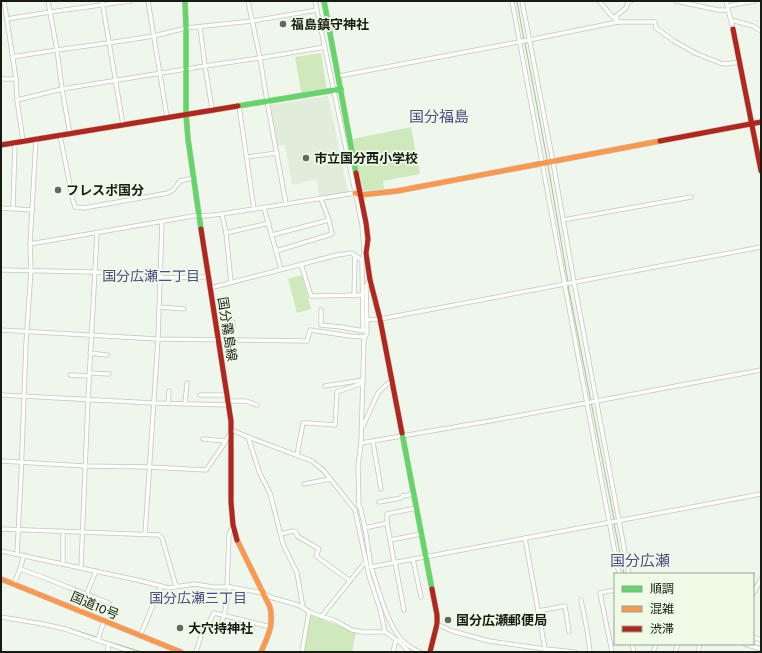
<svg xmlns="http://www.w3.org/2000/svg" width="762" height="653" font-family="Karla,'Noto Sans JP',sans-serif">
	<style>
		.built { fill: #e2ecda }
		.green { fill: #cfe9bc }
		.lines { fill: none; stroke-linecap: round; stroke-linejoin: round }
		.stream { stroke: #a4c48c; stroke-width: 1 }
		.street-casing { stroke: #c2c7be; stroke-width: 5 }
		.fast-casing { stroke: #c2c7be; stroke-width: 6 }
		.slow-casing { stroke: #c2c7be; stroke-width: 6 }
		.jam-casing { stroke: #c2c7be; stroke-width: 6 }
		.street { stroke: #fdfefc; stroke-width: 3.5 }
		.fast { stroke: #63d668; stroke-width: 5 }
		.slow { stroke: #ff974d; stroke-width: 5 }
		.jam { stroke: #b3261e; stroke-width: 5 }
		.poi-dot { fill: #63685f; stroke: #eefbe6; stroke-width: 1.5 }
		.labels { text-anchor: middle; stroke-width: 3.5; stroke-linejoin: round; paint-order: stroke }
		.poi-label { font-size: 13px; font-weight: bold; fill: #171b14; stroke: #eefbe6; text-anchor: start }
		.street-label { font-size: 13px; fill: #171b14; stroke: #eefbe6 }
		.neighbourhood-label { font-size: 14px; fill: #4e4c8b; stroke: #eefbe6 }
		.quarter-label { font-size: 15px; fill: #4e4c8b; stroke: #eefbe6 }
	</style>
	<rect width="100%" height="100%" fill="#eff6eb"/>
	<polygon class="built" points="328,96 348,192 319,197 317,179 292,185 285,145 276,146 270,105"/>
	<g class="green">
		<polygon points="321,53 327,92 302,96 295,57"/>
		<polygon points="411,127 420,174 383,181 384,189 362,191 353,139"/>
		<polygon points="302,275 311,309 297,313 288,279"/>
		<polygon points="310,615 356,632 352,652 304,652"/>
	</g>
	<g class="lines">
		<g class="stream">
			<polyline points="517,1 524,40"/>
			<polyline points="525,43 547,159"/>
			<polyline points="548,165 568,282"/>
			<polyline points="568,285 614,519"/>
			<polyline points="614,523 624,574"/>
			<polyline points="68,628 78,631 96,637"/>
			<polyline points="103,640 142,652"/>
			<polyline points="751,644 761,647"/>
		</g>
		<g class="street-casing">
			<g id="street">
				<polyline points="4,1 16,79 17,100 23,141"/>
				<polyline points="48,1 57,50 62,89 70,134"/>
				<polyline points="102,1 123,125"/>
				<polyline points="148,1 167,117"/>
				<polyline points="248,1 260,58 267,101 286,204"/>
				<path d="M512 1C546 192 584 383 619 574"/>
				<polyline points="522,1 553,162 574,282 629,574"/>
				<polyline points="599,1 611,15 618,22"/>
				<polyline points="676,1 718,10 728,10"/>
				<polyline points="726,1 733,29"/>
				<polyline points="728,6 754,1"/>
				<polyline points="7,19 50,12 130,1"/>
				<polyline points="731,20 753,26 761,31"/>
				<polyline points="618,21 616,16 626,8 628,2 631,1"/>
				<polyline points="200,27 205,66 212,109"/>
				<polyline points="12,57 57,50 108,43 154,36 186,28 252,21 317,10"/>
				<polyline points="339,76 529,40 618,22 655,22 656,28 674,41 695,53 720,63 725,64 740,62"/>
				<polyline points="1,79 16,79"/>
				<polyline points="17,100 62,89 205,66 260,58 325,47"/>
				<polyline points="239,106 254,209"/>
				<polyline points="60,135 73,201 75,207 84,208 168,193 173,190 180,181 193,178"/>
				<polyline points="247,157 277,153"/>
				<polyline points="1,208 33,210"/>
				<polyline points="13,208 15,143"/>
				<polyline points="264,208 281,269"/>
				<polyline points="222,214 226,233 231,282"/>
				<polyline points="563,220 691,197"/>
				<polyline points="226,233 269,223"/>
				<polyline points="272,235 329,220"/>
				<polyline points="30,244 199,215 204,216 222,214 355,193"/>
				<polyline points="276,251 332,234 329,220 321,199"/>
				<polyline points="362,260 363,331"/>
				<polyline points="301,264 311,296 362,295"/>
				<polyline points="1,270 91,272 161,275"/>
				<polyline points="161,278 199,277 209,277"/>
				<polyline points="210,288 337,255 351,253 362,260 364,252 362,225 315,1"/>
				<polyline points="354,296 355,255"/>
				<polyline points="160,307 184,309"/>
				<polyline points="321,310 321,325 341,327 364,331"/>
				<polyline points="366,320 380,319 761,247"/>
				<polyline points="1,330 158,339 307,341 310,330 350,336 365,337"/>
				<polyline points="232,339 233,322"/>
				<polyline points="90,353 107,355"/>
				<polyline points="89,373 109,374"/>
				<polyline points="70,375 89,376"/>
				<polyline points="325,386 363,380"/>
				<polyline points="1,395 154,403 229,405"/>
				<polyline points="200,395 227,395"/>
				<polyline points="228,401 246,401 257,405"/>
				<polyline points="168,404 169,391"/>
				<polyline points="185,404 187,383"/>
				<polyline points="363,426 378,393 386,385 391,381"/>
				<polyline points="248,437 260,474 270,493 283,544 297,573 303,608"/>
				<polyline points="203,439 225,441"/>
				<polyline points="373,442 381,489"/>
				<polyline points="361,443 501,419 761,370"/>
				<polyline points="297,455 303,423 309,423 335,425 337,392 363,383"/>
				<polyline points="1,461 85,466 149,467 206,470 224,444 232,430 248,437 312,461 324,471 355,510 369,576 380,609 385,632"/>
				<polyline points="304,484 330,479"/>
				<polyline points="379,502 401,498 403,496 414,494"/>
				<polyline points="359,507 358,466 361,443 364,339 367,333 366,286 370,280"/>
				<polyline points="360,507 365,528 371,567 761,494"/>
				<polyline points="387,523 387,514 416,508"/>
				<polyline points="365,528 387,523 394,562"/>
				<polyline points="1,529 159,535 162,538 175,583 177,586"/>
				<polyline points="145,534 158,339 162,222"/>
				<polyline points="281,534 293,531 296,532 297,536 319,549 316,556 350,581"/>
				<polyline points="390,540 421,534"/>
				<polyline points="1,551 137,580 161,586 168,588 195,584 213,587 230,587 263,593 270,597 298,605 312,613 336,621 352,630 363,632 385,632 401,643 409,652"/>
				<polyline points="17,554 21,477 26,343 31,270 30,244 36,139"/>
				<polyline points="413,559 421,597"/>
				<polyline points="395,562 404,610"/>
				<polyline points="63,564 63,531"/>
				<polyline points="81,567 88,400 97,233"/>
				<path d="M371 567C378 588 387 624 402 640 407 646 414 649 420 652"/>
				<path d="M20 569C50 579 79 592 109 603"/>
				<polyline points="14,584 20,569 24,555"/>
				<polyline points="227,587 229,535 233,525"/>
				<polyline points="753,594 761,579"/>
				<polyline points="581,600 587,630 590,652"/>
				<polyline points="80,610 96,571"/>
				<polyline points="538,611 565,606 569,632"/>
				<polyline points="1,617 43,624 65,629 132,652"/>
				<polyline points="321,617 366,561"/>
				<polyline points="437,624 452,631 489,641 545,649 525,538"/>
				<polyline points="219,631 224,615 230,587"/>
				<polyline points="140,636 161,586"/>
				<polyline points="753,637 761,640"/>
				<polyline points="98,640 104,621"/>
				<polyline points="108,644 108,652"/>
				<polyline points="632,644 634,652"/>
				<polyline points="745,644 761,649"/>
				<polyline points="545,649 575,652"/>
				<polyline points="196,652 202,633 208,624 214,613 271,627"/>
				<polyline points="302,652 309,612"/>
				<polyline points="393,652 396,640"/>
				<polyline points="612,652 600,593 615,590"/>
				<polyline points="653,652 656,644"/>
				<polyline points="675,652 678,644"/>
				<polyline points="698,652 700,644"/>
			</g>
		</g>
		<g class="fast-casing">
			<g id="fast">
				<polyline points="185,1 186,28 186,114 188,139 201,229"/>
				<polyline points="324,1 356,173"/>
				<polyline points="238,106 341,89"/>
				<polyline points="402,433 432,589"/>
			</g>
		</g>
		<g class="slow-casing">
			<g id="slow">
				<polyline points="355,193 360,195 397,191 660,141"/>
				<path d="M237 540 270 607C274 625 268 636 261 652"/>
				<polyline points="1,579 181,652"/>
			</g>
		</g>
		<g class="jam-casing">
			<g id="jam">
				<polyline points="733,29 761,171"/>
				<polyline points="660,141 761,122"/>
				<polyline points="1,145 238,106"/>
				<polyline points="356,173 366,223 368,239 366,253 370,280 380,319 402,433"/>
				<polyline points="201,229 231,421 231,502 233,525 237,540"/>
				<polyline points="430,652 437,624 437,615 432,589"/>
			</g>
		</g>
		<use href="#street" class="street"/>
		<use href="#fast" class="fast"/>
		<use href="#slow" class="slow"/>
		<use href="#jam" class="jam"/>
	</g>
	<g class="poi-dot">
		<circle cx="283" cy="24" r="4"/>
		<circle cx="306" cy="158" r="4"/>
		<circle cx="58" cy="190" r="4"/>
		<circle cx="448" cy="620" r="4"/>
		<circle cx="180" cy="628" r="4"/>
	</g>
	<g class="labels">
		<g class="poi-label">
			<text x="291" y="29">福島鎮守神社</text>
			<text x="314" y="163">市立国分西小学校</text>
			<text x="66" y="195">フレスポ国分</text>
			<text x="456" y="625">国分広瀬郵便局</text>
			<text x="188" y="633">大穴持神社</text>
		</g>
		<g class="street-label">
			<text transform="translate(228 329) rotate(81)" y="5">国分霧島線</text>
			<text transform="translate(95 605) rotate(23)" y="5">国道10号</text>
		</g>
		<g class="neighbourhood-label">
			<text x="151" y="281">国分広瀬二丁目</text>
			<text x="198" y="603">国分広瀬三丁目</text>
		</g>
		<g class="quarter-label">
			<text x="439" y="122">国分福島</text>
			<text x="640" y="566">国分広瀬</text>
		</g>
	</g>
	<rect width="762" height="653" fill="none" stroke="#171b14" stroke-width="4"/>
	<rect x="614" y="573" width="140" height="72" fill="#eefbe6" stroke="#98a192"/>
	<rect x="622" y="586" width="20" height="6" fill="#63d668" stroke="#98a192"/>
	<text x="650" y="593" font-size="12" fill="#171b14">順調</text>
	<rect x="622" y="606" width="20" height="6" fill="#ff974d" stroke="#98a192"/>
	<text x="650" y="613" font-size="12" fill="#171b14">混雑</text>
	<rect x="622" y="626" width="20" height="6" fill="#b3261e" stroke="#98a192"/>
	<text x="650" y="633" font-size="12" fill="#171b14">渋滞</text>
</svg>
